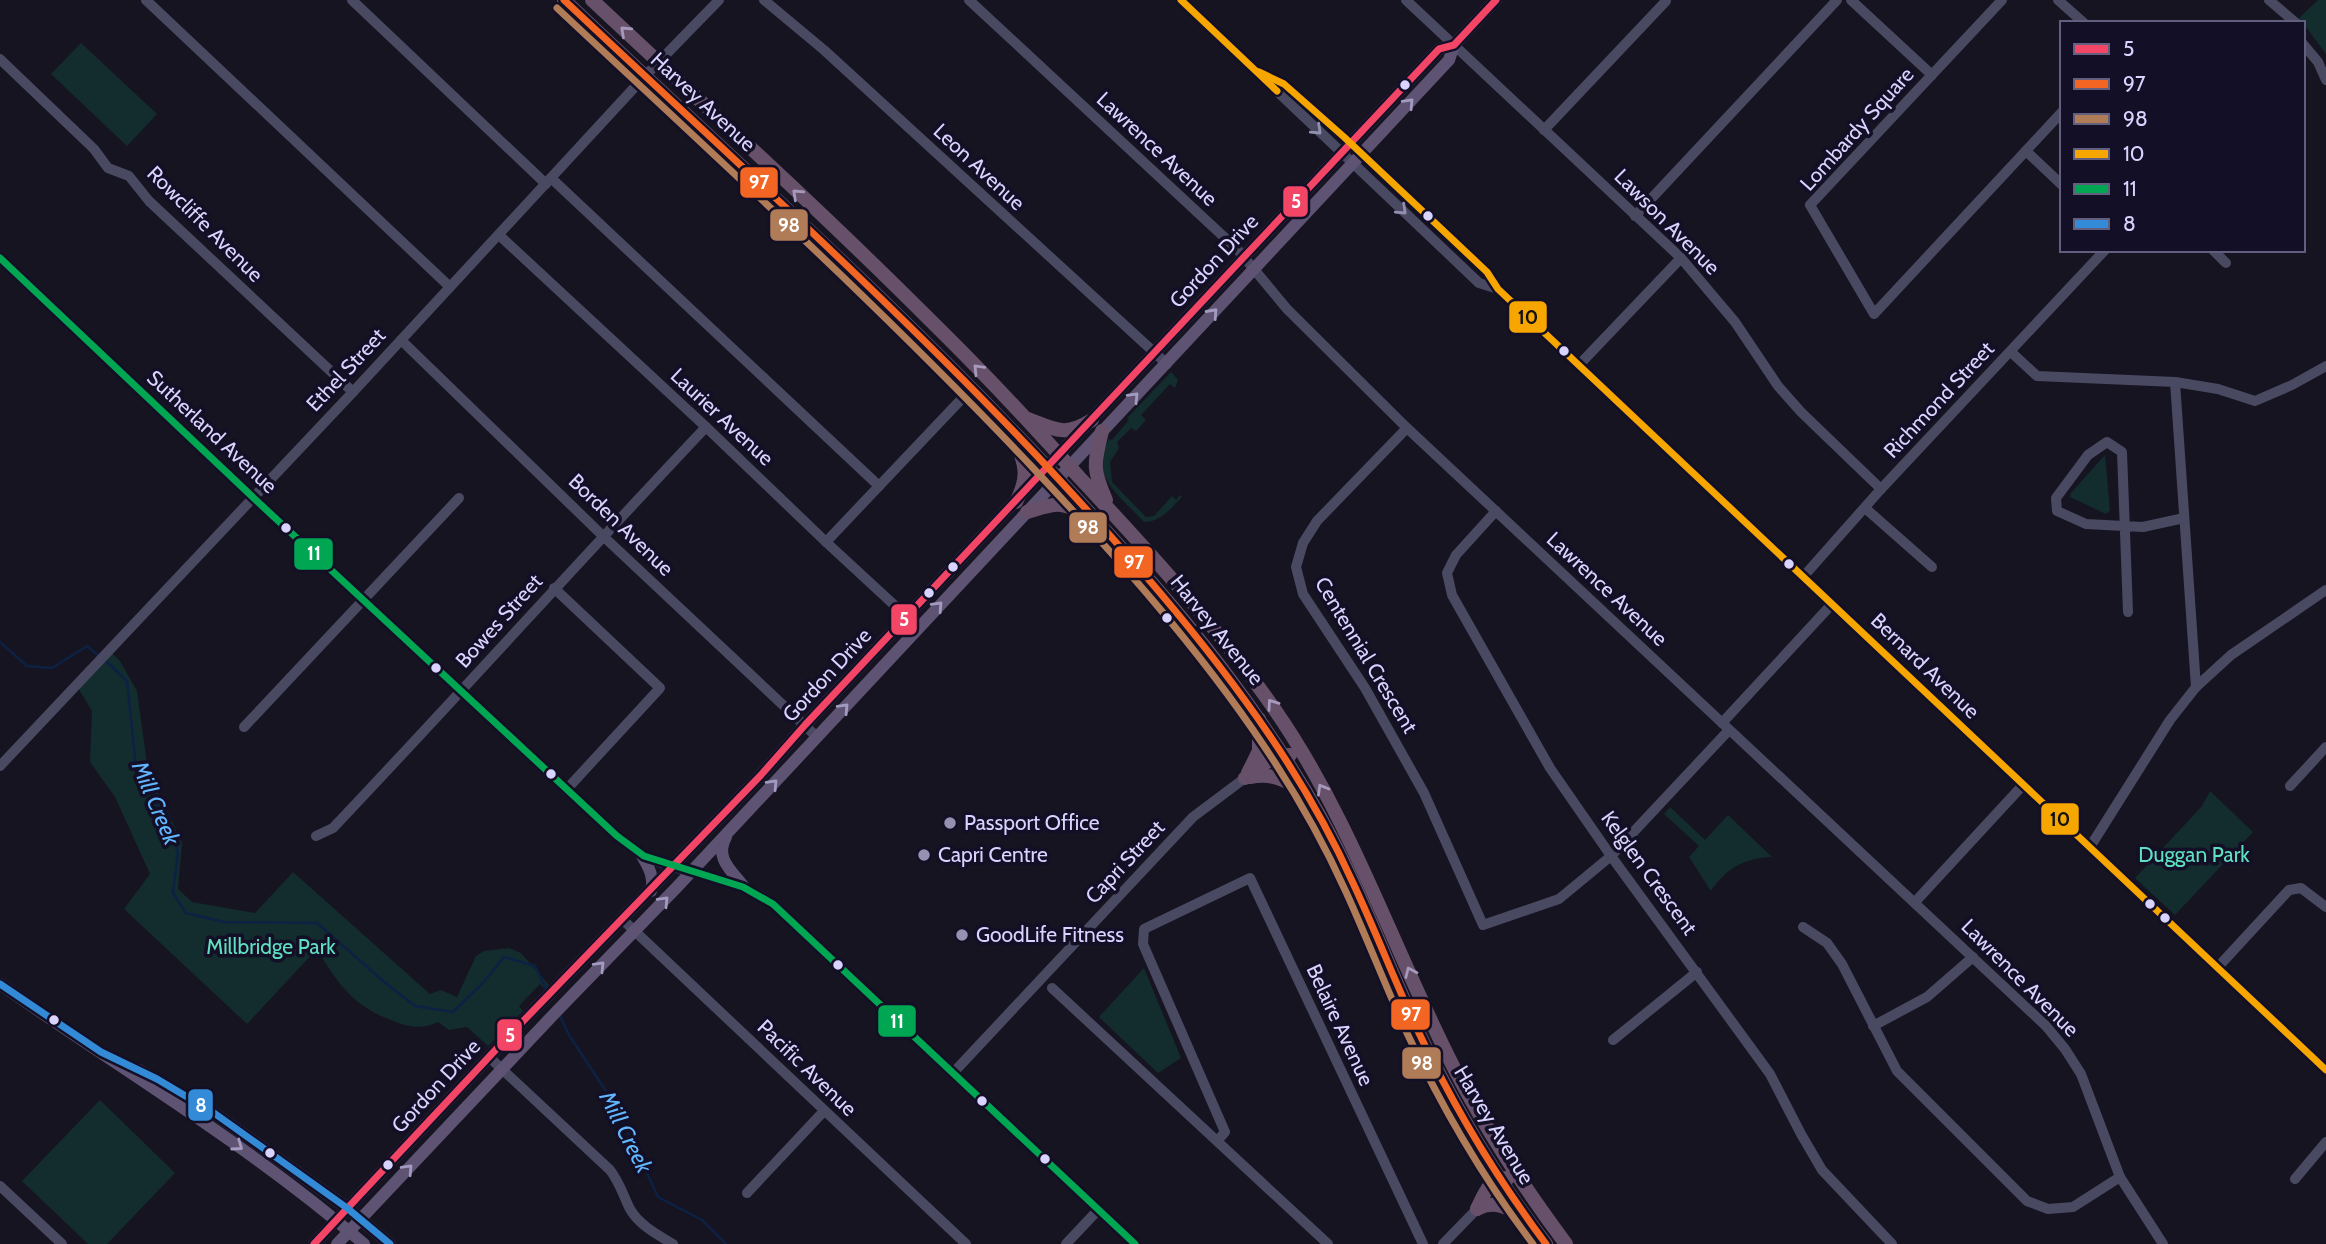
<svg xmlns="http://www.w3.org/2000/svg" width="2326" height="1244" font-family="Cabin,sans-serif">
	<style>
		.green { fill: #132c2d }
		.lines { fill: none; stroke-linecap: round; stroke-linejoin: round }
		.stream { stroke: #0d2144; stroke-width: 2.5 }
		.minor { stroke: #4a4962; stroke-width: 10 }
		.major { stroke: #5e5373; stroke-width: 12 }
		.highway { stroke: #67516a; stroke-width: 14 }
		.bus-1-casing { stroke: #130f26; stroke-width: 12 }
		.bus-2-casing { stroke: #130f26; stroke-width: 12 }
		.bus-3-casing { stroke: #130f26; stroke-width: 12 }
		.bus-4-casing { stroke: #130f26; stroke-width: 12 }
		.bus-5-casing { stroke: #130f26; stroke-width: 12 }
		.bus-6-casing { stroke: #130f26; stroke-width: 12 }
		.bus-1 { stroke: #f34667; stroke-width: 7 }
		.bus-2 { stroke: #f26522; stroke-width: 7 }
		.bus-3 { stroke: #b07c57; stroke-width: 7 }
		.bus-4 { stroke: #f7a600; stroke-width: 7 }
		.bus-5 { stroke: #00a651; stroke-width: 7 }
		.bus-6 { stroke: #338bd7; stroke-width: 7 }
		.oneway { stroke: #a699bc }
		.oneway2 { stroke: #a29ac0 }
		.oneway3 { stroke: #928eb0 }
		.bus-dot { fill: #d9d4ff; stroke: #130f26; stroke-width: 2.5 }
		.poi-dot { fill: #9591b1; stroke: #130f26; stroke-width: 2.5 }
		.labels { text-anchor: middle; stroke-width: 7; stroke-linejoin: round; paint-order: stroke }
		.street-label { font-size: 21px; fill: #d9d4ff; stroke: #130f26 }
		.poi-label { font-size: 21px; fill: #d9d4ff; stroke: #130f26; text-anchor: start }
		.park-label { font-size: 21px; fill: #5fe0c0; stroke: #130f26 }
		.water-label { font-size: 23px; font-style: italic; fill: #62b6ff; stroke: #130f26 }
		.line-badge { stroke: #130f26; stroke-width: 2.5 }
		.badge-label { font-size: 19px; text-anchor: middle; font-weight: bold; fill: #fff }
		.pale-badge-label { font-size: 19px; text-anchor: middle; font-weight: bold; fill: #111 }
	</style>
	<rect width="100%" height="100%" fill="#161421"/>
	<g class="green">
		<polygon points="2318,0 2326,0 2326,54 2303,23 2298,19"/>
		<polygon points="81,43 157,114 127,146 51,74"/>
		<path d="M1171 372 1178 380 1175 388 1170 384 1141 415 1146 420 1136 431 1131 428 1117 442 1119 448 1110 462 1112 482 1146 517 1154 516 1172 496 1176 500 1180 495 1182 497C1171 508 1161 522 1144 522 1121 497 1087 475 1109 439L1112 440 1129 420 1127 418Z"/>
		<polygon points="2105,455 2110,510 2106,514 2070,497 2071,493"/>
		<path d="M110 651 120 661 137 691 148 771 182 843 178 889 192 902 255 913 293 872 430 994 441 990 457 997 476 956 484 951 509 948 521 953 549 985 545 989 540 984 519 1006 523 1011 488 1046 467 1027 449 1030 438 1022C421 1030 408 1027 391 1020 352 1005 338 984 317 949L247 1024 124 909 150 874 115 797 90 762 92 711 78 688Z"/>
		<polygon points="2210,791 2253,832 2175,915 2135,878 2202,806"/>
		<path d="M1670 807 1705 840 1728 815 1772 857C1745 858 1726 868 1711 891L1689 857 1699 846 1664 814Z"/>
		<polygon points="1144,968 1181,1058 1158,1073 1099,1017"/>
		<polygon points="100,1100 175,1173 107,1244 88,1244 22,1181"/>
	</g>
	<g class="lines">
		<g class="stream">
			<polyline points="0,642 27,666 52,668 87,646 99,656"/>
			<polyline points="105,660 127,681 136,767 163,817 178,852 173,893 186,913 224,922 317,923 383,981 415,1006 453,1012 481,985 504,957 535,966 547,991"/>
			<polyline points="560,1016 569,1035 617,1108 658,1197 702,1220 726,1244"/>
		</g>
		<g class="minor">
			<polyline points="146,0 450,287"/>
			<polyline points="352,0 546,184"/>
			<polyline points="764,0 824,50 1167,364"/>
			<polyline points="969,0 1238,250 1287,309 1407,428 2046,1026 2065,1049 2081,1074 2120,1177 2163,1244"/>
			<polyline points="1181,0 1479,283 1498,289"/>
			<polyline points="1406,0 1681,258 1735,322 1778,386 1801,412 1881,489"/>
			<polyline points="1851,0 1932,75"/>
			<polyline points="2002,0 1810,205 1874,314 2062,112"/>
			<polyline points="2058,0 2084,23"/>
			<polyline points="2269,0 2296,23"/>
			<polyline points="2303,44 2318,62 2326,80"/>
			<polyline points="0,59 94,149 108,168 129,176 149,201 353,392"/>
			<polyline points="1259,72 1284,84 1344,137 1487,272 1498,289 2326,1070"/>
			<polyline points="1544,130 1666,1"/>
			<polyline points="2026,151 2062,185"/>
			<polyline points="551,178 879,486"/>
			<polyline points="1635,216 1837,0"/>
			<polyline points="499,235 706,427 826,542 918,627"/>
			<polyline points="2213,250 2226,263"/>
			<path d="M0 258 259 503 617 836C626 843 635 851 644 856 686 876 735 875 773 904L1135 1244"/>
			<polyline points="401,340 603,536 817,737"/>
			<polyline points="2011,352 2037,376 2175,382 2218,389 2255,401 2292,385 2326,366"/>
			<polyline points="1579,365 1681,258"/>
			<polyline points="2175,382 2196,687"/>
			<polyline points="1407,428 1317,521 1303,543 1296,567 1303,594 1365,688 1424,793 1483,925 1559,899 1611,856 1729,730"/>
			<polyline points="1865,508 1932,567"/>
			<polyline points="1496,511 1456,555 1447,573 1452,595 1550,768 1611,856 1770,1074 1801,1134 1822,1170 1892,1244"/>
			<polyline points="826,542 972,388"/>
			<polyline points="1803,577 1881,489 2105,250"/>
			<polyline points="554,588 660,688 566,790"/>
			<polyline points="2128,612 2122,452 2107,442 2088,455 2056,498 2057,511 2086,524 2143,527 2184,518"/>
			<polyline points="1722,723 1832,604"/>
			<polyline points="244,727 459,498"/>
			<polyline points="0,766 353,392 645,76 719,0"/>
			<polyline points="2290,786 2326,747"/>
			<path d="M316 836 333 828C459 695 581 559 706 427"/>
			<polyline points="2090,847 2170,720 2196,687 2231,655 2326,590"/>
			<polyline points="1915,902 2023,785"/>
			<polyline points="623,920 966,1244"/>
			<polyline points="1803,927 1827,943 1842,964 1897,1071 2027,1201 2048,1209 2073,1207 2120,1177"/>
			<polyline points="2218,967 2289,890 2301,888 2326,907"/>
			<polyline points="1052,988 1328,1244"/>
			<polyline points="1873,1026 1927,997 1973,957"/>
			<polyline points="1613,1040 1697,972"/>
			<path d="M489 1057 610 1170C620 1183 623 1195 630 1209 639 1225 658 1235 673 1244"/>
			<polyline points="953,1073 1193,817 1245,778"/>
			<polyline points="1218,1140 1225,1132 1143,944 1144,929 1250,878 1423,1244"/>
			<polyline points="2295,1179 2326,1142"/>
			<polyline points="0,1186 62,1244"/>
			<polyline points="747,1193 824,1111"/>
			<polyline points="1066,1244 1098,1210"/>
			<polyline points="1443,1244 1477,1209"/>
		</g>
		<g class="major">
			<path d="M726 837C714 858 732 871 744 887"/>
			<path d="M641 854C648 866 655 877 651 891"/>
			<path d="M0 984C122 1070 251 1146 364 1244"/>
			<polyline points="139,1070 214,1113 347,1208 390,1244"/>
			<polyline points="314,1244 502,1043 761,775 805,725 1439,49 1454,45"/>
			<polyline points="337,1244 555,1013 677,887 1449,60 1454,45 1496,0"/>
		</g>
		<g class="highway">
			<path d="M564 0C735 162 912 320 1072 494 1139 567 1205 641 1261 723 1291 766 1320 813 1343 861 1374 924 1397 990 1428 1052 1462 1120 1500 1185 1546 1244"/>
			<path d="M592 0C705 106 820 210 930 320 981 370 1031 423 1079 477 1148 551 1217 626 1275 710 1352 821 1393 949 1454 1068 1486 1130 1525 1189 1566 1244"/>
			<path d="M1028 419C1056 430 1065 437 1092 420"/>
			<path d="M1102 431C1094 464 1092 468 1106 500"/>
			<path d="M1015 438C1025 464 1030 476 1016 502"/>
			<path d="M1027 512C1054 504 1059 500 1085 514"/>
			<polyline points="1248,773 1259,751 1259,719"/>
			<path d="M1250 777C1272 773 1284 779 1303 791"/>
			<path d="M1245 778C1258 768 1273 754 1290 755"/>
			<path d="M1477 1209C1484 1195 1489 1177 1508 1178"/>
			<path d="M1477 1209C1494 1199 1509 1208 1524 1218"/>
		</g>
		<g class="bus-1-casing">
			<polyline id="bus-1" points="314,1244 502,1043 761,775 805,725 1439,49 1454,45 1496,0"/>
		</g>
		<g class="bus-2-casing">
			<path id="bus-2" d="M564 0C724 151 888 298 1039 458 1121 546 1202 636 1270 736 1302 783 1330 832 1353 883 1376 932 1395 982 1418 1031 1453 1106 1496 1177 1546 1244"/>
		</g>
		<g class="bus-3-casing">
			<path id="bus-3" d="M557 8C718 159 882 308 1034 469 1116 556 1197 646 1264 746 1295 792 1323 841 1346 892 1367 938 1385 985 1406 1031 1441 1106 1483 1178 1533 1244"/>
		</g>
		<g class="bus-4-casing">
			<g id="bus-4">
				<polyline points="1181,0 1277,91"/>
				<polyline points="1259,72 1284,84 1344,137 1487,272 1498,289 2326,1070"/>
			</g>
		</g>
		<g class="bus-5-casing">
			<polyline id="bus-5" points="0,258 259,503 617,836 644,856 743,887 773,904 1135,1244"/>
		</g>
		<g class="bus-6-casing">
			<polyline id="bus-6" points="0,984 101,1052 157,1079 214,1113 347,1208 390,1244"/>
		</g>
		<use href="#bus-1" class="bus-1"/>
		<use href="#bus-2" class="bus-2"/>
		<use href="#bus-3" class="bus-3"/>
		<use href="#bus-4" class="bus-4"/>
		<use href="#bus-5" class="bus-5"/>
		<use href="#bus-6" class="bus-6"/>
	</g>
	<defs><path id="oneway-chevron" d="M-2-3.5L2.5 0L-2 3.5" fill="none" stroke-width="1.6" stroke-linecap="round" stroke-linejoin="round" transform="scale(1.75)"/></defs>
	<g class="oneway">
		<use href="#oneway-chevron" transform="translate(625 31) rotate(-137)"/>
		<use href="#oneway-chevron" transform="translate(797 194) rotate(-137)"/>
		<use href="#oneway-chevron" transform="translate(978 369) rotate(-134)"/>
		<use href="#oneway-chevron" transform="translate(1272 704) rotate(-125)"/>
		<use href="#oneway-chevron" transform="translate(1322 789) rotate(-120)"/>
		<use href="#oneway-chevron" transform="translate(1410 972) rotate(-114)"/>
	</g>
	<g class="oneway2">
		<use href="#oneway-chevron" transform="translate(1409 103) rotate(-47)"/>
		<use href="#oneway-chevron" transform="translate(1213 313) rotate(-48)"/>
		<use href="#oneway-chevron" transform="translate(1134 397) rotate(-46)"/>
		<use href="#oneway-chevron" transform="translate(938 606) rotate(-47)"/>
		<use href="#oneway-chevron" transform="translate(844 708) rotate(-47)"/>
		<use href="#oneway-chevron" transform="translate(773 784) rotate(-47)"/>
		<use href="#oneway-chevron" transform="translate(664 901) rotate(-46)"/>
		<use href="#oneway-chevron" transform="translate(600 966) rotate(-46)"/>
		<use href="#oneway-chevron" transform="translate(238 1146) rotate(35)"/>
		<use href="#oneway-chevron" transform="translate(408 1169) rotate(-47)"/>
	</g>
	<g class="oneway3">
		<use href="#oneway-chevron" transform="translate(1317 130) rotate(43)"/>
		<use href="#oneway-chevron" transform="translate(1402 210) rotate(43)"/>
	</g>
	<g class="bus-dot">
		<circle cx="1405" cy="85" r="6"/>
		<circle cx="1428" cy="216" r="6"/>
		<circle cx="1564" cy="351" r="6"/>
		<circle cx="286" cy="528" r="6"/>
		<circle cx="1789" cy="564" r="6"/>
		<circle cx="953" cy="567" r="6"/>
		<circle cx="929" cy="593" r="6"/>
		<circle cx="1167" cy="618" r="6"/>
		<circle cx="436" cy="668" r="6"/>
		<circle cx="551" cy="774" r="6"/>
		<circle cx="2150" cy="904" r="6"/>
		<circle cx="2165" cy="918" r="6"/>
		<circle cx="838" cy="965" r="6"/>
		<circle cx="54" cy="1020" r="6"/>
		<circle cx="982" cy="1101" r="6"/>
		<circle cx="270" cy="1153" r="6"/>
		<circle cx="1045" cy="1159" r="6"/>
		<circle cx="388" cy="1165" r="6"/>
	</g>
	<g class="poi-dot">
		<circle cx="950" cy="823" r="7"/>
		<circle cx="924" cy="855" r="7"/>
		<circle cx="962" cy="935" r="7"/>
	</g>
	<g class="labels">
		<g class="street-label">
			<text transform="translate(703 102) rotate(43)" y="7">Harvey Avenue</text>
			<text transform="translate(1857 129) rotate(-48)" y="7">Lombardy Square</text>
			<text transform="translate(1157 149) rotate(43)" y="7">Lawrence Avenue</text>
			<text transform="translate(979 167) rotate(43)" y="7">Leon Avenue</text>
			<text transform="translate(1667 222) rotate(45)" y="7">Lawson Avenue</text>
			<text transform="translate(205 224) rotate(45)" y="7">Rowcliffe Avenue</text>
			<text transform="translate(1214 261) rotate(-47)" y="7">Gordon Drive</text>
			<text transform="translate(346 370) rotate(-47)" y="7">Ethel Street</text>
			<text transform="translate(1939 400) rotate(-47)" y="7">Richmond Street</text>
			<text transform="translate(722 417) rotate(43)" y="7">Laurier Avenue</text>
			<text transform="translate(212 432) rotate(43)" y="7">Sutherland Avenue</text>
			<text transform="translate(621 525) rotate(44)" y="7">Borden Avenue</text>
			<text transform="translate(1607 589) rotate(43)" y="7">Lawrence Avenue</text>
			<text transform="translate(499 621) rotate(-48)" y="7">Bowes Street</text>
			<text transform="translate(1217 630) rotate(51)" y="7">Harvey Avenue</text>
			<text transform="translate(1366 655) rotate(59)" y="7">Centennial Crescent</text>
			<text transform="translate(1925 666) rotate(44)" y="7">Bernard Avenue</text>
			<text transform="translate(827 675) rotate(-47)" y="7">Gordon Drive</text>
			<text transform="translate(1125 862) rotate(-47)" y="7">Capri Street</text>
			<text transform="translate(1649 873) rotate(54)" y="7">Kelglen Crescent</text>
			<text transform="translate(2020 978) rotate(45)" y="7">Lawrence Avenue</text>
			<text transform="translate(1340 1025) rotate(65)" y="7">Belaire Avenue</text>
			<text transform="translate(807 1068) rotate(44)" y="7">Pacific Avenue</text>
			<text transform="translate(436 1086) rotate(-47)" y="7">Gordon Drive</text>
			<text transform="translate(1494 1125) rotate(59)" y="7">Harvey Avenue</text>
		</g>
		<g class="poi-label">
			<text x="964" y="830">Passport Office</text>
			<text x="938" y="862">Capri Centre</text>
			<text x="976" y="942">GoodLife Fitness</text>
		</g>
		<g class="park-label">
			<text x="2194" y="862">Duggan Park</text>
			<text x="271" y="954">Millbridge Park</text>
		</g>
		<g class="water-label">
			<text transform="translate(156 803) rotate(67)" y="8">Mill Creek</text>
			<text transform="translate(626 1132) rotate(63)" y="8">Mill Creek</text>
		</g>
	</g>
	<g class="line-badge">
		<rect x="739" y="166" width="40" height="33" rx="7" fill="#f26522"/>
		<rect x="1282" y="185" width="27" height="33" rx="7" fill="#f34667"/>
		<rect x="769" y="208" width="40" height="34" rx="7" fill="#b07c57"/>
		<rect x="1508" y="300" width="40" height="34" rx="7" fill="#f7a600"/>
		<rect x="1068" y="511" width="40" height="33" rx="7" fill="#b07c57"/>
		<rect x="293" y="537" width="41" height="34" rx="7" fill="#00a651"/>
		<rect x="1113" y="545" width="41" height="34" rx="7" fill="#f26522"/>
		<rect x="890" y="603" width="28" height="33" rx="7" fill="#f34667"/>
		<rect x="2040" y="802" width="40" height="34" rx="7" fill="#f7a600"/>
		<rect x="1390" y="998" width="41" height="33" rx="7" fill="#f26522"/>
		<rect x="877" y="1004" width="40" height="34" rx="7" fill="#00a651"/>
		<rect x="496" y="1018" width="27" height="34" rx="7" fill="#f34667"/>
		<rect x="1401" y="1046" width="41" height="34" rx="7" fill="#b07c57"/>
		<rect x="187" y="1088" width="27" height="34" rx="7" fill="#338bd7"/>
	</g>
	<g class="badge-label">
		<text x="759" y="189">97</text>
		<text x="1296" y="208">5</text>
		<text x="789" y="232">98</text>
		<text x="1088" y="534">98</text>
		<text x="314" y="560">11</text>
		<text x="1134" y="569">97</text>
		<text x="904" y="626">5</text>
		<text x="1411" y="1021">97</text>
		<text x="897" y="1028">11</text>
		<text x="510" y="1042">5</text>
		<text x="1422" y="1070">98</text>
		<text x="201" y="1112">8</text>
	</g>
	<g class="pale-badge-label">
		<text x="1528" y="324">10</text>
		<text x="2060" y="826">10</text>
	</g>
	<rect x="2060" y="21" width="245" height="231" fill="#130f26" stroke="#625e7d" stroke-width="2"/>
	<rect x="2074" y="44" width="35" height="10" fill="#f34667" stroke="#625e7d" stroke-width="2"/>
	<text x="2123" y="56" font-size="21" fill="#d9d4ff">5</text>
	<rect x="2074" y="79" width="35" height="10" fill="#f26522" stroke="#625e7d" stroke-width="2"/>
	<text x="2123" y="91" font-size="21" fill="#d9d4ff">97</text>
	<rect x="2074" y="114" width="35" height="10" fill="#b07c57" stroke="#625e7d" stroke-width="2"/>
	<text x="2123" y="126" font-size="21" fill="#d9d4ff">98</text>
	<rect x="2074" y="149" width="35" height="10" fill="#f7a600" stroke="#625e7d" stroke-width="2"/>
	<text x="2123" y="161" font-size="21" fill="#d9d4ff">10</text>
	<rect x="2074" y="184" width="35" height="10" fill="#00a651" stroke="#625e7d" stroke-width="2"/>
	<text x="2123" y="196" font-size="21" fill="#d9d4ff">11</text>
	<rect x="2074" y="219" width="35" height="10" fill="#338bd7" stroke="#625e7d" stroke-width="2"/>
	<text x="2123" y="231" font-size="21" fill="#d9d4ff">8</text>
</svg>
